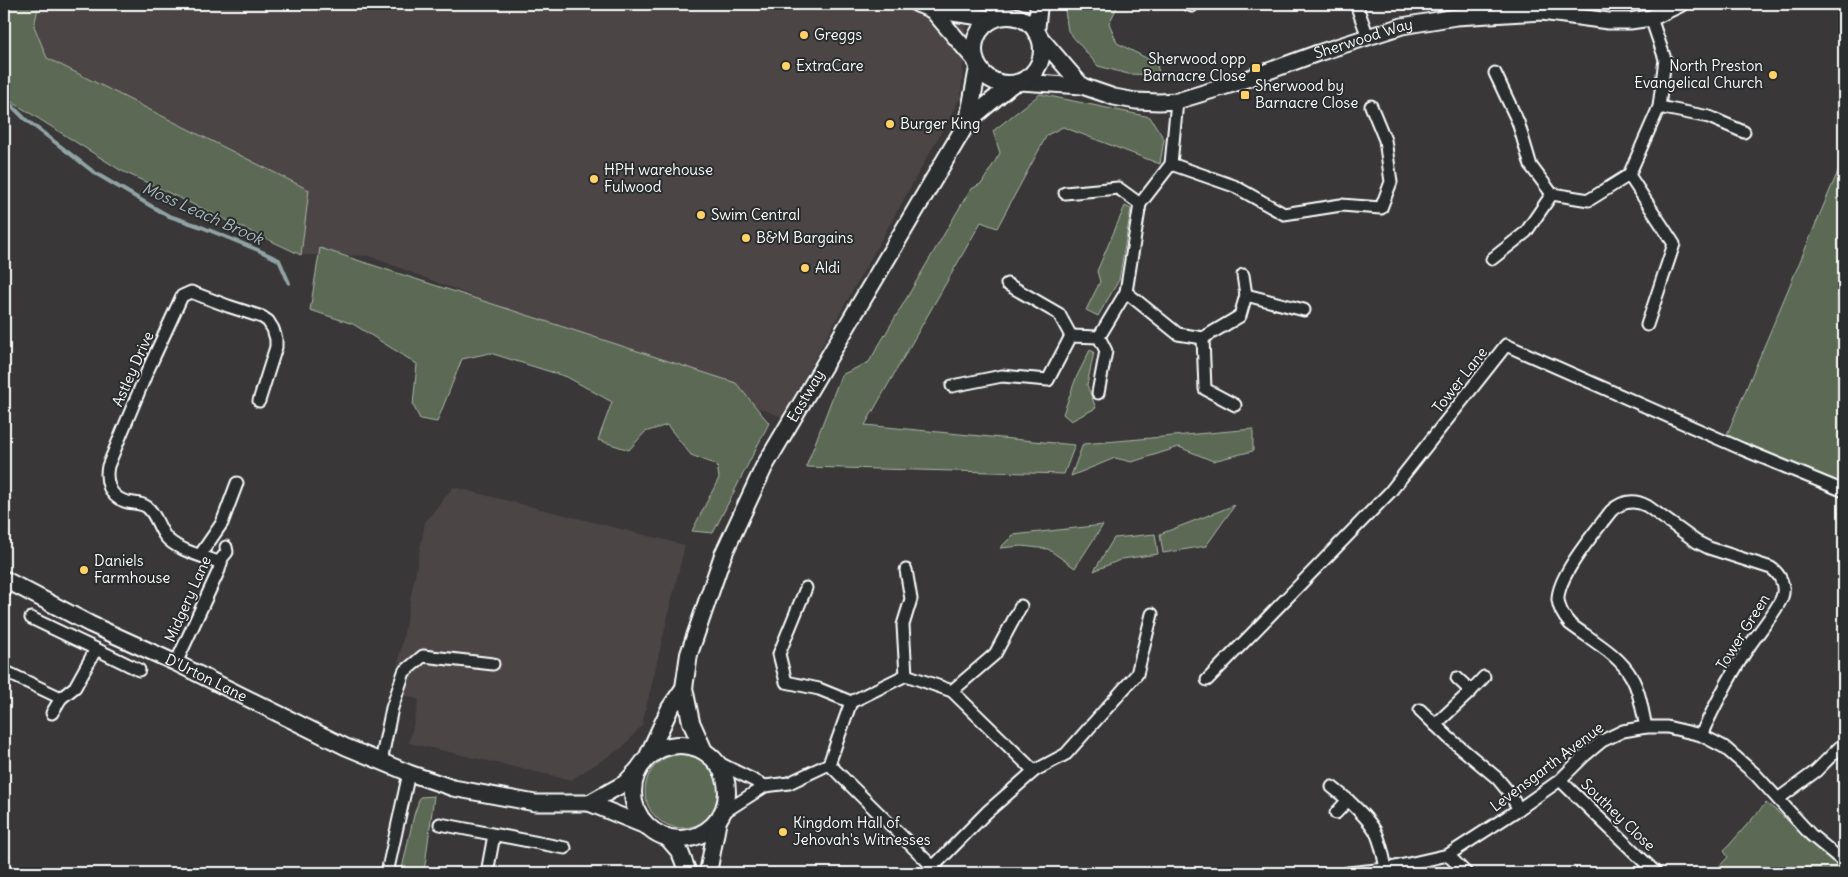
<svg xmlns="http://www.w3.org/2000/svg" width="1848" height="877" font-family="Delius,sans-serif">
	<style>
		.built { fill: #4b4444 }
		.green { fill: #5b6b54; stroke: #adb5aa }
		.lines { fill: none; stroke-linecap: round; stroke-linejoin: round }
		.stream { stroke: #91a3a4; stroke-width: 4 }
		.minor-casing { stroke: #fff; stroke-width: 15 }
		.tertiary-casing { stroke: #fff; stroke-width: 19 }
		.secondary-casing { stroke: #fff; stroke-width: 20 }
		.minor { stroke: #2a2d2e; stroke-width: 11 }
		.tertiary { stroke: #2a2d2e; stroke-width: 15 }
		.secondary { stroke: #2a2d2e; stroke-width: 16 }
		.poi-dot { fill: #ffd166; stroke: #2a2d2e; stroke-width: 2 }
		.labels { text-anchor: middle; stroke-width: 4; stroke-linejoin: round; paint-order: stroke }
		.poi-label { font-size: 15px; fill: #fff; stroke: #2a2d2e; text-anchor: start }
		.street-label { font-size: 15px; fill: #fff; stroke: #2a2d2e }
		.water-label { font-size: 16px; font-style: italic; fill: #adbabb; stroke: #2a2d2e }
	</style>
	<rect width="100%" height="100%" fill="#393738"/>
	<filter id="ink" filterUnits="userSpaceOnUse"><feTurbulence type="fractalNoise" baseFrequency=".02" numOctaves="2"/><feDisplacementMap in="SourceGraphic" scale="10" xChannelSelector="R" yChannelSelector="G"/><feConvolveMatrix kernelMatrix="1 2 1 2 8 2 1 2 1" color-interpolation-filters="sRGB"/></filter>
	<g filter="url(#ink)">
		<g class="built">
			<polygon points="39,4 983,4 966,19 961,97 782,417 369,256 301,255 309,190 47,58 34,26"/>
			<polygon points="453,487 685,545 642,725 623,747 571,780 409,743 419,700 393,691 425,522"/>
		</g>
		<g class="green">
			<polygon points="4,4 39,4 34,26 47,58 309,190 301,255 120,170 9,100 4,92"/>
			<polygon points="1064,4 1119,4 1109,23 1117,43 1156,63 1160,75 1128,74 1098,66 1068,31"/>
			<polygon points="1040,94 1150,117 1164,139 1160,164 1063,127 1047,135 997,228 981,222 865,425 1075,445 1064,474 806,467 841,375 869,362 970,190 982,183 1000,153 993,131"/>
			<polygon points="1844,157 1844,487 1725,439"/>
			<polygon points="1125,206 1131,209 1119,280 1098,316 1086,310 1100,282 1097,271"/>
			<polygon points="320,248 736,383 769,423 713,533 692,531 719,478 717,465 691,455 667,425 645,432 629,450 598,440 612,402 567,377 490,353 462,359 437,422 420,419 413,405 417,364 353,324 310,310"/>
			<polygon points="1090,350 1094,352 1087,385 1096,408 1071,421 1063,414 1076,378"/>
			<polygon points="1253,429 1253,451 1213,461 1179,447 1132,462 1115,458 1071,476 1083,444"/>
			<polygon points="1235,505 1206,546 1163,553 1160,534"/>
			<polygon points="1103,525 1075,568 1048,549 1022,546 1000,548 1013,535"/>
			<polygon points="1155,534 1158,554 1122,559 1094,571 1114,538"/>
			<circle cx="682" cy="791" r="37"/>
			<polygon points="434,796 424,873 401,873 414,815 420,797"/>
			<path d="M1766 803C1794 822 1815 851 1844 870V873H1713L1728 857 1724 851Z"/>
		</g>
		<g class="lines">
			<polyline class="stream" points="4,98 25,119 95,173 151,206 169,216 199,226 258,250 279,260 289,283"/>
			<g class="minor-casing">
				<g id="minor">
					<polyline points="1187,4 1192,6"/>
					<polyline points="1356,4 1368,37"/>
					<polyline points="1495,73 1518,122 1531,166 1552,194 1589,200 1629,175 1659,107 1665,59 1651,18"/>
					<polyline points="1659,107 1709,117 1744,132"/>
					<polyline points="1171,164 1234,186 1284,214 1341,205 1381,208 1391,182 1385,140 1371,106"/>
					<polyline points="1629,175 1674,244 1647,325"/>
					<polyline points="1065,193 1118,188 1140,204"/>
					<polyline points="1492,259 1526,232 1552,194"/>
					<polyline points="1007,284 1059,314 1071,336"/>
					<polyline points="1126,292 1178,334 1203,338 1240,316 1246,295 1243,275"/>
					<polyline points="1246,295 1304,310"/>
					<polyline points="1203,338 1205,389 1235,405"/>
					<polyline points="952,386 1002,376 1048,380 1071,336 1099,337 1126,292 1140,204 1171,164 1177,101"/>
					<polyline points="1098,393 1106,351 1099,337"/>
					<polyline points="200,555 222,523 237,483"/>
					<path d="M221 563C206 557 175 550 165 536 158 527 156 514 147 507 140 502 132 504 124 501 109 496 105 480 108 466L147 372 182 296 191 292 228 306 262 317 268 321 273 329 276 339V347L259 401"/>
					<polyline points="906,570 911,599 903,625 906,675"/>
					<polyline points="806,588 779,654 786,682 819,689 851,702"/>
					<polyline points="4,593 9,582"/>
					<polyline points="31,618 96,649 75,687 61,698"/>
					<polyline points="96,649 139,670"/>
					<polyline points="176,663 219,570 222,558 227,552 226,547"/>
					<polyline points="4,671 61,698 52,713"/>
					<polyline points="1457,678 1471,691 1484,677"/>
					<polyline points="1207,680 1390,492 1506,345 1742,449 1844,491"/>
					<polyline points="952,691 995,654 1021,606"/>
					<polyline points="1420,710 1449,738 1497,778 1507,790 1519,809"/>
					<polyline points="1435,725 1471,691"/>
					<path d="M1646 727C1642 710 1640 692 1632 678 1619 654 1591 640 1570 624 1564 617 1559 609 1558 600 1557 576 1596 531 1611 511 1622 501 1634 499 1647 506L1697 542 1709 548 1771 568C1780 574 1786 586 1782 597 1778 609 1758 633 1750 645 1731 673 1715 705 1701 735"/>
					<polyline points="715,761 765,786"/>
					<polyline points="381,762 392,708 404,672 423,656 493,664"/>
					<polyline points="829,764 934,868"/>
					<polyline points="1560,780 1655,872"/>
					<polyline points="1332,787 1348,800 1336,813"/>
					<polyline points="1778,799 1816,771 1844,743"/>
					<path d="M1348 800C1376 827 1379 831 1386 869"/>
					<polyline points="721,814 765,786 789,783 829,764 851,702 906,675 952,691 1034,771"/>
					<polyline points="440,824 565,848"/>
					<polyline points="1448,855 1466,873"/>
					<polyline points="387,873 409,773"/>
					<polyline points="487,873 494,835"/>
					<polyline points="927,873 987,812 1034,771 1066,754 1137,674 1152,614"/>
					<polyline points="1348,873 1386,869 1448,855 1519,809 1560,780 1584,756 1602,741 1623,731 1646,727 1667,727 1701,735 1724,747 1755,774 1811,835 1844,862"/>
				</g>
			</g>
			<g class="tertiary-casing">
				<g id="tertiary">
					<polyline points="917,4 932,10 994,19"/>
					<polyline points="932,10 975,60"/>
					<polyline points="1038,35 1082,86"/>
					<path id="s1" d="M1020 82 1082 86 1114 97 1136 101 1159 102 1177 101 1233 84 1318 53 1402 26 1456 17 1542 12 1608 21H1630L1651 18 1680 4"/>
					<path id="s2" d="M4 579 90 624 176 663 346 747 409 773 453 788 535 803H589L648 827"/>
					<polyline points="589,803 625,783 640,767"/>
				</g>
			</g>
			<g class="secondary-casing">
				<g id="secondary">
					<circle cx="1008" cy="50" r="34"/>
					<polyline points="1036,32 1039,4"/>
					<polyline points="968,121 1012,84"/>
					<circle cx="680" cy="792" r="47"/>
					<path id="s3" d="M704 751 691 722 684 688 689 654 723 555 764 467 968 121 978 68"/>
					<polyline points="647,758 670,708 684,688"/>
					<polyline points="667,837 680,852 688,873"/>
					<polyline points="708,873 718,820"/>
				</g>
			</g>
			<use href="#minor" class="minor"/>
			<use href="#tertiary" class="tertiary"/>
			<use href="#secondary" class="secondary"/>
		</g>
	</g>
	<g class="poi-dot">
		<circle cx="804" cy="35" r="5"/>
		<circle cx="786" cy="66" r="5"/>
		<rect x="1251" y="63" width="10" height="10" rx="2.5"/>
		<circle cx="1773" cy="75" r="5"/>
		<rect x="1240" y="90" width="10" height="10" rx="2.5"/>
		<circle cx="890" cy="124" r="5"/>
		<circle cx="594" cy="179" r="5"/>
		<circle cx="701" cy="215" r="5"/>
		<circle cx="746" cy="238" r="5"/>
		<circle cx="805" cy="268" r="5"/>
		<circle cx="84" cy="570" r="5"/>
		<circle cx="783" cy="832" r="5"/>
	</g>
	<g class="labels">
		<g class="poi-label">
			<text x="814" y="40">Greggs</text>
			<text x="1246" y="64" text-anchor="end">Sherwood opp<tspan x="1246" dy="17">Barnacre Close</tspan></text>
			<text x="796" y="71">ExtraCare</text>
			<text x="1763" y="71" text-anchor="end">North Preston<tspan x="1763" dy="17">Evangelical Church</tspan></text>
			<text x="1255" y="91">Sherwood by<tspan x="1255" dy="17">Barnacre Close</tspan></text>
			<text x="900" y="129">Burger King</text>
			<text x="604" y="175">HPH warehouse<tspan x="604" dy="17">Fulwood</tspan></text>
			<text x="711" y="220">Swim Central</text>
			<text x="756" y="243">B&amp;M Bargains</text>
			<text x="815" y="273">Aldi</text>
			<text x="94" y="566">Daniels<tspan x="94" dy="17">Farmhouse</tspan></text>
			<text x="793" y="828">Kingdom Hall of<tspan x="793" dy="17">Jehovah's Witnesses</tspan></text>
		</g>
		<g class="street-label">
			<text dy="5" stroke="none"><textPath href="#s1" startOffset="356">Sherwood Way</textPath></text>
			<text transform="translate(133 369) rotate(-66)" y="5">Astley Drive</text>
			<text transform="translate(1460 380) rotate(-52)" y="5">Tower Lane</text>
			<text dy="5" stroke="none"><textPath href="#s3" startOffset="385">Eastway</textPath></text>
			<text transform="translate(188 599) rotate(-66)" y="5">Midgery Lane</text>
			<text transform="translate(1743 632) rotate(-58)" y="5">Tower Green</text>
			<text dy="5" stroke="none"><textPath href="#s2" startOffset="225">D'Urton Lane</textPath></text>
			<text transform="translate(1547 767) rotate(-37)" y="5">Levensgarth Avenue</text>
			<text transform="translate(1618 815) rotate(44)" y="5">Southey Close</text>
		</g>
		<g class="water-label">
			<text transform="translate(203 213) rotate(24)" y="6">Moss Leach Brook</text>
		</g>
	</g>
	<rect width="1848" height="877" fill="none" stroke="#2a2d2e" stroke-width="20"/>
	<rect x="10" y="10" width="1828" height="857" fill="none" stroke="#fff" stroke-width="2" filter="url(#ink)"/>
</svg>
